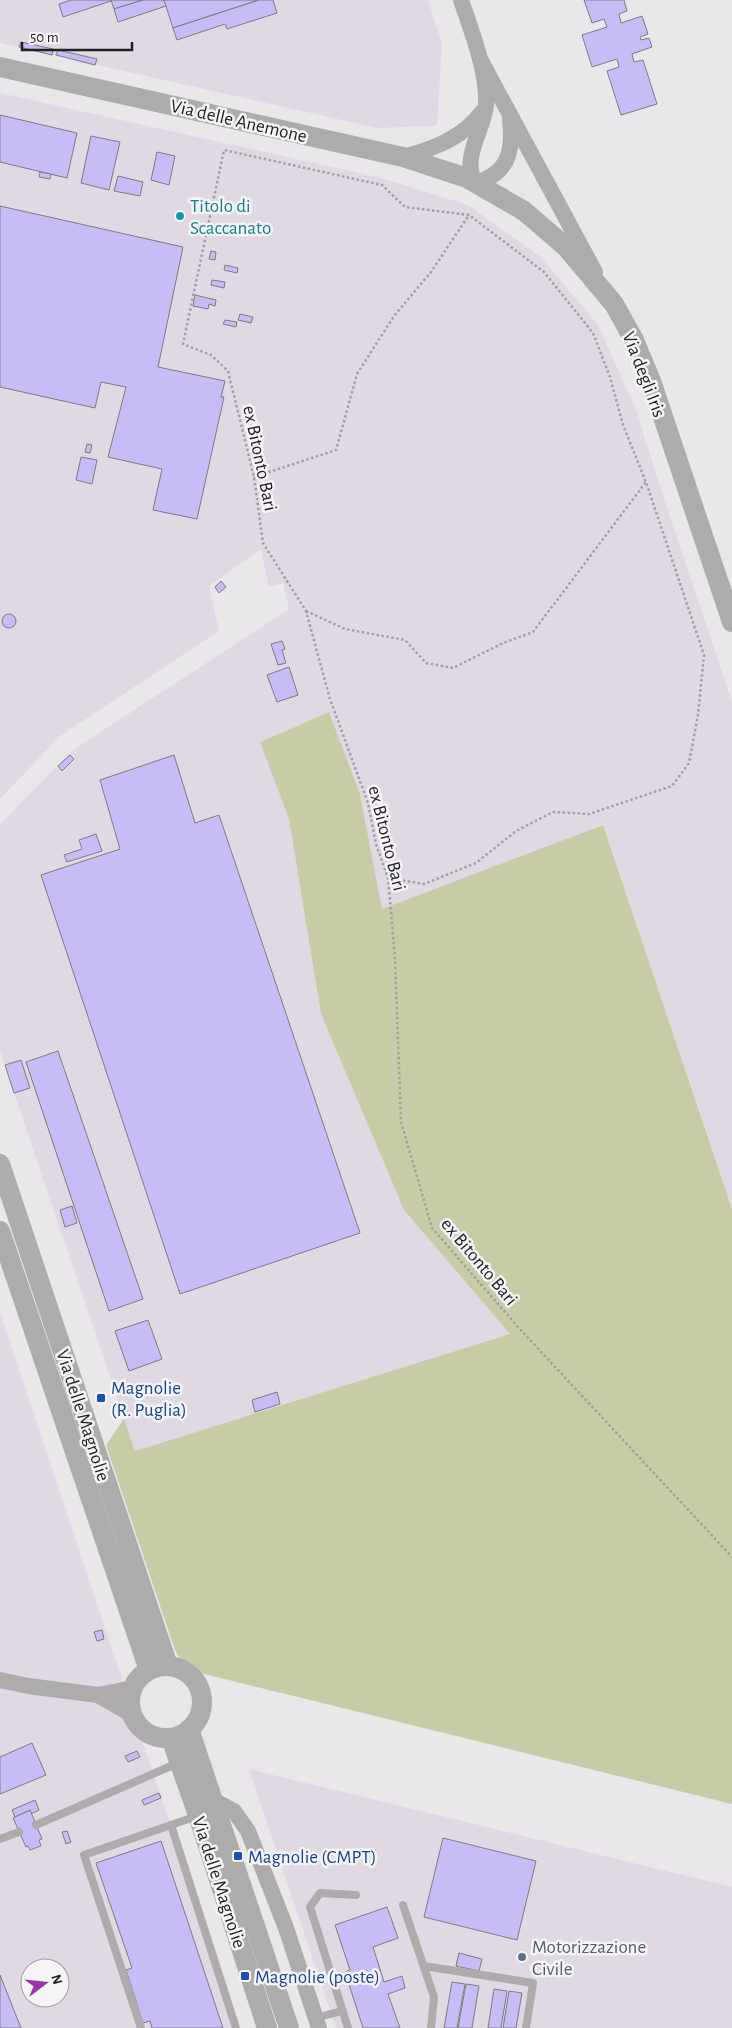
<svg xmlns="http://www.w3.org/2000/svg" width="732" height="2028" font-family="'Alegreya Sans',sans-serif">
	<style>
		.built { fill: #e0d9e3; fill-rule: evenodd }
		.green { fill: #c7cba6 }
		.building { fill: #c8bcf6; stroke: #7c7b7f }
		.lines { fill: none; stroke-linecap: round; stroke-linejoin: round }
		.path { stroke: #a19fa2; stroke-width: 2.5; stroke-dasharray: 2.5 2.5; stroke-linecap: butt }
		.service { stroke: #adabab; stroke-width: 8 }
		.minor { stroke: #adabab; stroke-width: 16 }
		.tertiary { stroke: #adabab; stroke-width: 20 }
		.culture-dot { fill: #0f9aa8; stroke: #f7f4f8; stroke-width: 2 }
		.transit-dot { fill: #1a4fb4; stroke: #f7f4f8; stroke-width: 2 }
		.service-dot { fill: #5c6f8a; stroke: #f7f4f8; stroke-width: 2 }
		.labels { text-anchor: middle; stroke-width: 5; stroke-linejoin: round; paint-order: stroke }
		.street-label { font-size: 19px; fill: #201f21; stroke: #f7f4f8 }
		.culture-label { font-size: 19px; fill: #0d838f; stroke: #f7f4f8; text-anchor: start }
		.transit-label { font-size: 19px; fill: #164399; stroke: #f7f4f8; text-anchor: start }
		.service-label { font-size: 19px; fill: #4e5e75; stroke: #f7f4f8; text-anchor: start }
	</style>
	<rect width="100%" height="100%" fill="#eae7eb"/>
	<g class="built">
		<polygon points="0,0 428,0 442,44 437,123 435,126 377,128 0,43"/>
		<polygon points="0,93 382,178 468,205 541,257 598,325 635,407 669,514 732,701 732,1209 603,825 382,909 360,794 329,712 260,742 289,819 321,1014 404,1210 510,1334 135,1451 0,1051 0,824 73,750 289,609 283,583 269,587 261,549 209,586 219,631 60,736 0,799"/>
		<path d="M0 1312 238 2028H0ZM30 1968H60V1998H30Z"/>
		<polygon points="249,1769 732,1887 732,2028 336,2028"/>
	</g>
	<polygon class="green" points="329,712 360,794 382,909 603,825 732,1209 732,1804 200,1673 181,1661 175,1650 106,1445 124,1419 135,1451 510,1334 404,1210 321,1014 289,819 260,742"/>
	<g class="building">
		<polygon points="71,0 111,0 111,1 63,17 59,4"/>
		<polygon points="111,0 143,0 114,9"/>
		<polygon points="143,0 164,0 166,6 118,22 114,9"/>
		<polygon points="164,0 259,0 173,28"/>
		<polygon points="259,0 273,0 277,13 227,29 225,24 177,40 173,28"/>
		<polygon points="584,0 624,0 627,11 619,14 621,23 642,16 648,34 640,37 641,40 649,38 652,47 632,54 634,62 643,60 657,104 621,115 607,71 619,67 617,59 592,67 582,35 607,27 604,19 592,23"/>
		<polygon points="21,42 53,49 52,55 19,47"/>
		<polygon points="58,50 97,59 95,65 56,55"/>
		<polygon points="0,115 77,133 67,178 0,162"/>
		<polygon points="91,136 120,142 109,190 81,183"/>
		<polygon points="157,152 175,156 169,185 151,180"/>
		<polygon points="40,172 51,174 50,179 39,177"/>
		<polygon points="118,176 143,182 140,196 114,191"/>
		<polygon points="0,206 183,247 158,367 225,381 221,397 224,397 197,519 153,510 162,469 108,457 126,387 101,382 95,408 0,387"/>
		<polygon points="181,211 184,219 179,221 176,212"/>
		<polygon points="211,251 216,252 215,260 209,259"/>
		<polygon points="225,265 238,268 237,273 224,270"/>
		<polygon points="212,280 225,282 224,288 211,285"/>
		<polygon points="195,295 216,300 215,306 209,304 208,309 193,306"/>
		<polygon points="240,314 253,317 251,323 238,320"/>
		<polygon points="225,320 237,322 236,327 223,324"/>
		<polygon points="87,444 92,445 90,453 85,452"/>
		<polygon points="81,457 97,460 92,484 76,480"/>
		<polygon points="221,581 226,587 219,593 215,587"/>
		<circle cx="9" cy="621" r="7"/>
		<polygon points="282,641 285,649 282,650 286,663 278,665 271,644"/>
		<polygon points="289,667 298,695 277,702 267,675"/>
		<polygon points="70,755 74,759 62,771 58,766"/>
		<polygon points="174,755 195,823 219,815 360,1233 180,1294 41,875 120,849 100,780"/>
		<polygon points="96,834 102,851 67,862 64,855 82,849 79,840"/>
		<polygon points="58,1051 143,1299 109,1311 26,1062"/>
		<polygon points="21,1060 30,1088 14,1093 5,1065"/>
		<polygon points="72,1206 77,1223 65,1227 60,1210"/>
		<polygon points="148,1320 162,1359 129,1371 115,1331"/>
		<polygon points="277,1392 280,1404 255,1412 252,1400"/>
		<polygon points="102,1630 104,1639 97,1641 94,1632"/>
		<polygon points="32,1743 46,1775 0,1794 0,1757"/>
		<polygon points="137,1751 140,1757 128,1762 125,1756"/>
		<polygon points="159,1793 161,1798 144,1805 142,1800"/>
		<polygon points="35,1800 39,1810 31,1814 30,1810 15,1817 12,1810"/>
		<polygon points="30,1810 42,1839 39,1840 41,1846 30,1850 28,1846 26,1847 13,1818"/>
		<polygon points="67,1831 71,1842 66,1844 62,1832"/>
		<polygon points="443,1838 536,1861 517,1940 424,1917"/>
		<polygon points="161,1841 223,2028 152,2028 150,2021 143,2023 126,1970 132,1968 96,1863"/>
		<polygon points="387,1907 398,1938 373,1947 384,1982 402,1976 405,1988 388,1994 400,2028 363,2028 345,1972 350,1970 335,1925"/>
		<polygon points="459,1953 482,1959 479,1971 456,1966"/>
		<polygon points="0,1975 21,2028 0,2028"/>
		<polygon points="452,1982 465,1984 457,2028 444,2028"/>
		<polygon points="466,1984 479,1986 472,2028 458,2028"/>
		<polygon points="494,1989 507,1991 501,2028 488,2028"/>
		<polygon points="509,1991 522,1993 516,2028 503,2028"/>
	</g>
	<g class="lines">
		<g class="path">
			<polyline points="254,477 336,450 357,374 394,316 431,272 469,215"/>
			<polyline points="306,611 345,629 405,640 426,663 453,668 503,643 533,632 646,482"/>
			<polyline points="388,878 424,884 476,863 516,831 553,812 589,814 672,786 689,763 698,715 704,655 646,482 623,425 610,377 593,333 544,272 469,215 405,207 382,185 224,150 183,344 211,355 228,371 254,477 263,543 306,611 330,699 368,803 376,844 388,878 395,958 401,1122 432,1228 518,1327 732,1557"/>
		</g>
		<g class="service">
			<polyline points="36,1825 178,1763"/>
			<polyline points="171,1825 236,2028"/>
			<polyline points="0,1839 19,1832"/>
			<polyline points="403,1905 434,1997 431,2028"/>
			<polyline points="424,1966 533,1983 526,2028"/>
			<polyline points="315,2018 342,2011"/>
			<polyline points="141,2028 84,1855 197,1816"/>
			<polyline points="348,2028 310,1907 320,1893 356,1895"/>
		</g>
		<g class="minor">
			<path d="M461 0C471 30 488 73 486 105 484 130 461 157 475 183 508 174 514 151 510 120"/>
			<polyline points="480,59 595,272"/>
			<path d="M403 157C433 149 463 138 482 112"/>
			<polyline points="0,1680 28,1686 98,1695 133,1688"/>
			<polyline points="98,1695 133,1715"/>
			<polyline points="213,1800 234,1811 248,1831 286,1928 319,2028"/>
		</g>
		<g class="tertiary">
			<polyline points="0,67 403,157 467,178 524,211 566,247 614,304 634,340 651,381 732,622"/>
			<polyline points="0,1164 168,1666"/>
			<polyline points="0,1231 149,1670"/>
			<circle cx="166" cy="1702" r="36"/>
			<polyline points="189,1729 289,2028"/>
			<polyline points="171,1738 198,1815 267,2028"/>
		</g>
	</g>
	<circle class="culture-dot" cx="180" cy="216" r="5"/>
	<g class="transit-dot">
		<rect x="96" y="1393" width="10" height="10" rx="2.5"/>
		<rect x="233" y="1851" width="10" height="10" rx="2.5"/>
		<rect x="240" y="1971" width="10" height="10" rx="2.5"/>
	</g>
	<circle class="service-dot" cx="522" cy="1957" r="5"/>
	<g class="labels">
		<g class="street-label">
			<text transform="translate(239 120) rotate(13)" y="7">Via delle Anemone</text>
			<text transform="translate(645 374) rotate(69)" y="7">Via degli Iris</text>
			<text transform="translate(261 458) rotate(78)" y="7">ex Bitonto Bari</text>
			<text transform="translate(388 838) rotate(76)" y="7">ex Bitonto Bari</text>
			<text transform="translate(480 1261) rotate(50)" y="7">ex Bitonto Bari</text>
			<text transform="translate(84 1415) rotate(72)" y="7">Via delle Magnolie</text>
			<text transform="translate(220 1882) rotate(72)" y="7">Via delle Magnolie</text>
		</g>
		<g class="culture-label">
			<text x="190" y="212">Titolo di<tspan x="190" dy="22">Scaccanato</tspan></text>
		</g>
		<g class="transit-label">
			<text x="111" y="1394">Magnolie<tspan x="111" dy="22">(R. Puglia)</tspan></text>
			<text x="248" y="1863">Magnolie (CMPT)</text>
			<text x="255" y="1983">Magnolie (poste)</text>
		</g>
		<g class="service-label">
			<text x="532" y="1953">Motorizzazione<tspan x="532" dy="22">Civile</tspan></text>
		</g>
	</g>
	<g transform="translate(45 1983) rotate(74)"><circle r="24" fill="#f7f4f8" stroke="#a19fa2"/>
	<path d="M0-4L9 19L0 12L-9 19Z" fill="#9538a2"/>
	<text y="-8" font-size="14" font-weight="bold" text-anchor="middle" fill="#201f21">N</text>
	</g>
	<path d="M22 42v8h110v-8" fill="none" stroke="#201f21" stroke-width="2.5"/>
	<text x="30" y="42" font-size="15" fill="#201f21" stroke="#f7f4f8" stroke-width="4" paint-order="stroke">50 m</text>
</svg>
